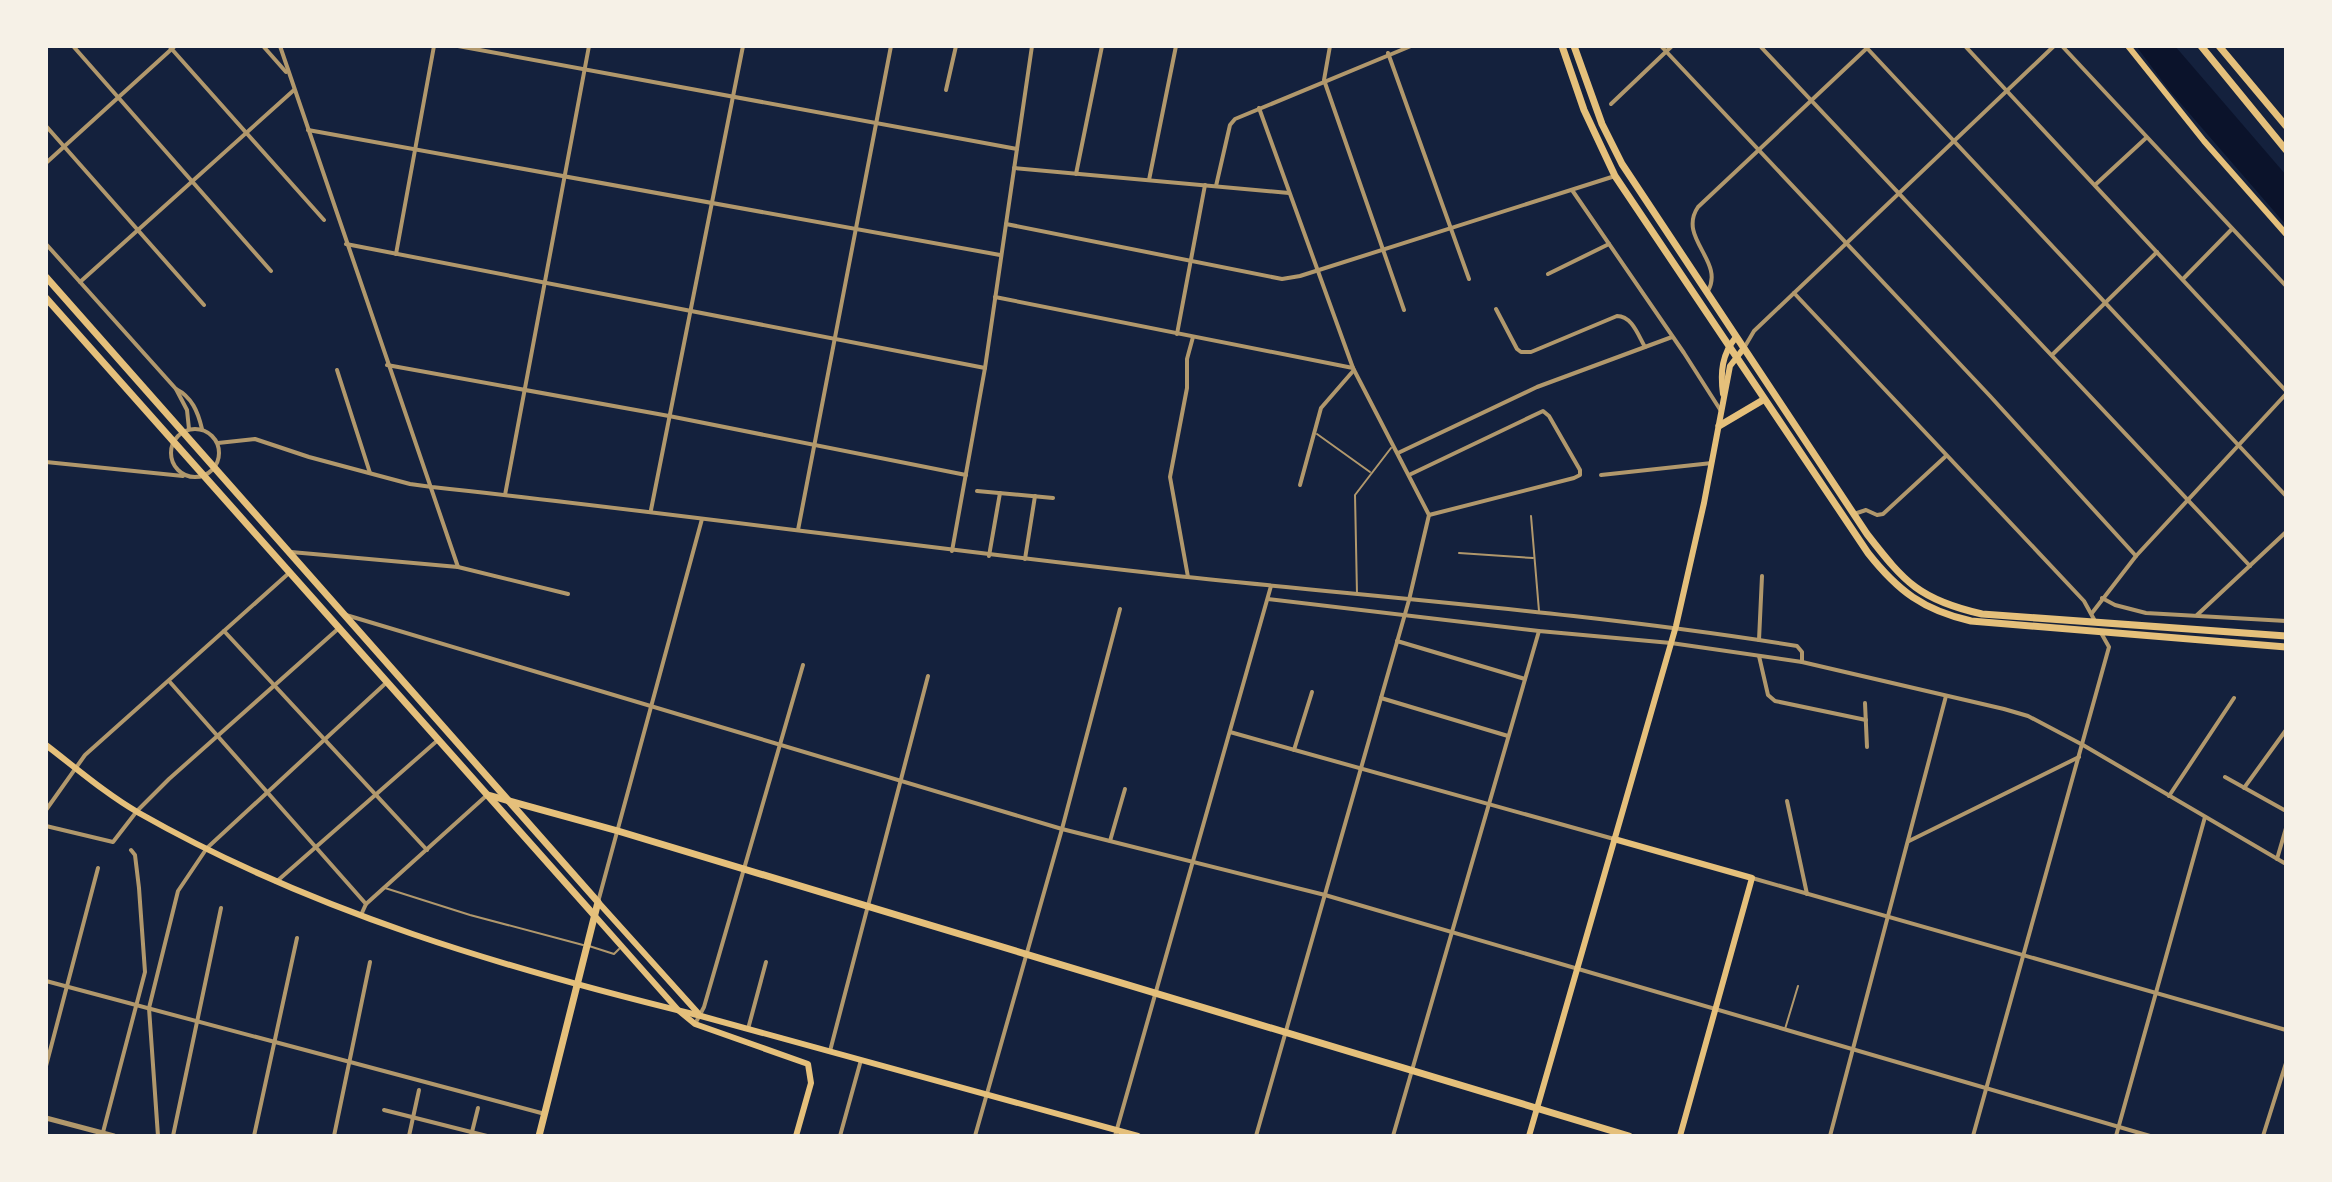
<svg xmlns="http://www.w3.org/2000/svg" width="2332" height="1182" font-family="Roboto,sans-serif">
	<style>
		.water { fill: #0b132b }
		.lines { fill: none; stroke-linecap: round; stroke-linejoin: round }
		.service { stroke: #b1986c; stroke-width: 2 }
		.minor { stroke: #b1986c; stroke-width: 4 }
		.tertiary { stroke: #b1986c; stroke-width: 5 }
		.secondary { stroke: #e5c07b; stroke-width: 6 }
		.primary { stroke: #e5c07b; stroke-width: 7 }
		.trunk { stroke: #e5c07b; stroke-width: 7 }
	</style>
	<rect width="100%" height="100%" fill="#14213d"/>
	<polygon class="water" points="2136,46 2175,46 2286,175 2286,225 2169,90"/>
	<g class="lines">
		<g class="service">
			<polyline points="1317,434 1370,472"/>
			<polyline points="1531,516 1539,611"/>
			<polyline points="1459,553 1533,558"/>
			<polyline points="1357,594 1355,495 1391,448"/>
			<polyline points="385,888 470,915 583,945"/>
			<polyline points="589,946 614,954 619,949"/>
			<polyline points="1785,1029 1798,986"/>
		</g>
		<g class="minor">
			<polyline points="73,46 271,271"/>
			<polyline points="169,46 324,220"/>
			<polyline points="263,46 286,72"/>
			<polyline points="280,46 458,567"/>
			<polyline points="458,46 1017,149"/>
			<polyline points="1330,46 1324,80 1404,310"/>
			<polyline points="1661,46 1990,396 2136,556"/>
			<polyline points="1760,46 2250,566"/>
			<polyline points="1865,46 2286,496"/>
			<polyline points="1965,46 2286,391"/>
			<polyline points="2062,46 2286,286"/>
			<polyline points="1388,53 1469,279"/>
			<polyline points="946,90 956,46"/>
			<polyline points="1611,104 1672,46"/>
			<polyline points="46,126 204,305"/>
			<polyline points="308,130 1000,255"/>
			<polyline points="46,163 175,46"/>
			<polyline points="1014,168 1289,193"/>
			<polyline points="1076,174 1102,46"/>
			<polyline points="1149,180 1176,46"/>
			<polyline points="2095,185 2146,138"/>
			<polyline points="1216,186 1230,125 1235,119 1411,46"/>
			<polyline points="1572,190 1684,353 1721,411"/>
			<polyline points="1006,224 1282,279 1300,276 1615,176"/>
			<polyline points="46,244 176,389 187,410 189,429"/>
			<polyline points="346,244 985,368"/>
			<polyline points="396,254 434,46"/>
			<polyline points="1548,274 1609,244"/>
			<polyline points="2183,279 2232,229"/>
			<polyline points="80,282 294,90"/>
			<path d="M1708 291C1725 261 1677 238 1698 207L1866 49"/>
			<polyline points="1794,293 2084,601 2096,623"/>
			<polyline points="995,297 1353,368"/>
			<path d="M1496 309 1517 349 1521 352H1531L1617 316C1632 316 1638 335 1645 347"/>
			<polyline points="1177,334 1205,185"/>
			<polyline points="1744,348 1754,331 2054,46"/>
			<polyline points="2052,355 2157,252"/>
			<polyline points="387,365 669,416 966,475"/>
			<polyline points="337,370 370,473"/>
			<path d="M176 389C192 397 198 412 202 429"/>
			<circle cx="195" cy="453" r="24"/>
			<path d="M218 443 255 439 309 457 410 484 432 487C675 513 916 547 1159 574 1371 597 1585 612 1797 646L1802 652V662"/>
			<polyline points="1398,453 1537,387 1672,337"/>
			<polyline points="46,462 183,476"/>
			<polyline points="1409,475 1543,411 1549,416 1580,470 1580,475 1574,478 1429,515"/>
			<polyline points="1601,475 1712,463"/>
			<polyline points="1300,485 1321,408 1354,370"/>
			<polyline points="977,491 1053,498"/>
			<polyline points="505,495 589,46"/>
			<polyline points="651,510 743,46"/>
			<polyline points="1854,514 1866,510 1877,515 1883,514 1946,456"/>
			<polyline points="798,530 891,46"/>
			<polyline points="952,551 985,368 1032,46"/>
			<polyline points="291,552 458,567 568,594"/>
			<polyline points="989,556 1000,493"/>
			<polyline points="1025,559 1035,496"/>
			<polyline points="1188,577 1170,477 1187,388 1187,359 1193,337"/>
			<polyline points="2102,598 2115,605 2146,613 2286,621"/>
			<polyline points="1268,599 1539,631 1671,643 1802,662 2004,709 2028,716 2083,745 2286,864"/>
			<polyline points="2092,613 2136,556 2286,394"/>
			<polyline points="346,615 1062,829 1325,895 2150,1136"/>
			<polyline points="2197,615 2286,532"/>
			<polyline points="224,631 427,850"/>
			<polyline points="1759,640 1762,576"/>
			<polyline points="1397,641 1525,679"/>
			<polyline points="1759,656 1768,695 1775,701 1866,720"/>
			<polyline points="169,681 366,904"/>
			<polyline points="1381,698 1508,736"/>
			<polyline points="1865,703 1867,747"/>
			<polyline points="1230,732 1614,839"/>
			<polyline points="1294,750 1312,692"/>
			<polyline points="2225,777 2286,811"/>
			<polyline points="2244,788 2286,730"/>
			<polyline points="2169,796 2234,698"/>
			<polyline points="1787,801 1807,894"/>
			<polyline points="46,810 85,755 289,573"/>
			<polyline points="46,826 113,842 137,811 169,779 339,628"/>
			<polyline points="1110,841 1125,789"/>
			<polyline points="1909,841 2079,757"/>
			<polyline points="2277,859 2286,828"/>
			<polyline points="1752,878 2286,1030"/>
			<polyline points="276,882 438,740"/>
			<polyline points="598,902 702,519"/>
			<polyline points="361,915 366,904 486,796"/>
			<polyline points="46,981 545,1114"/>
			<polyline points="695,1024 704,1007 803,665"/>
			<polyline points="748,1029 766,962"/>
			<polyline points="830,1051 928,676"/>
			<polyline points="46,1066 98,868"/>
			<polyline points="384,1110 487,1136"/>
			<polyline points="102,1136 145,972 139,888 135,855 131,850"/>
			<polyline points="158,1136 149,1008 178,891 207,848 387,682"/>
			<polyline points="173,1136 221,908"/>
			<polyline points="254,1136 297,938"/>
			<polyline points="334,1136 370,962"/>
			<polyline points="409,1136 419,1090"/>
			<polyline points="471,1136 478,1108"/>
			<polyline points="840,1136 861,1060"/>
			<polyline points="975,1136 1062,829 1120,609"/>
			<polyline points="1115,1136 1271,586"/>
			<polyline points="1256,1136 1409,600 1429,515 1353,368 1259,108"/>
			<polyline points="1393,1136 1539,631"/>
			<polyline points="1830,1136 1946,696"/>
			<polyline points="1973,1136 2109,647 2100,631"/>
			<polyline points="2116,1136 2205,817"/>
			<polyline points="2263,1136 2286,1063"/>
		</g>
		<polyline class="tertiary" points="46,1118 114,1136"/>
		<g class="secondary">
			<polyline points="2128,46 2204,141 2286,234"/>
			<path d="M1723 394C1720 372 1722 354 1736 337"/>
			<path d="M46 745C76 768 106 794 139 813 313 912 507 969 701 1016L1138 1136"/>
			<polyline points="1614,839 1752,878 1680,1136"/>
			<polyline points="598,902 698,1013"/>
			<polyline points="594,915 678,1010 695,1024 808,1064 811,1083 796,1136"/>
			<polyline points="1529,1136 1676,626 1704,503 1730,366 1744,348"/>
		</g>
		<g class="primary">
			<path d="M1562 46 1584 110 1615 176 1868 553C1898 591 1923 610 1971 621L2286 647"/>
			<path d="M1574 46 1602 124 1622 164 1867 534C1905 583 1920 600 1982 614L2286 636"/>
			<polyline points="46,277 598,902 539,1136"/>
			<polyline points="46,298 594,915"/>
			<polyline points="1719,426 1763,400"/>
			<polyline points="488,795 618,831 1629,1136"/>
		</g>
		<g class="trunk">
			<polyline points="2201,46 2286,150"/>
			<polyline points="2219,46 2286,126"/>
		</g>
	</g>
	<rect width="2332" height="1182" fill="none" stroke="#f6f1e7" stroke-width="96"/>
</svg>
